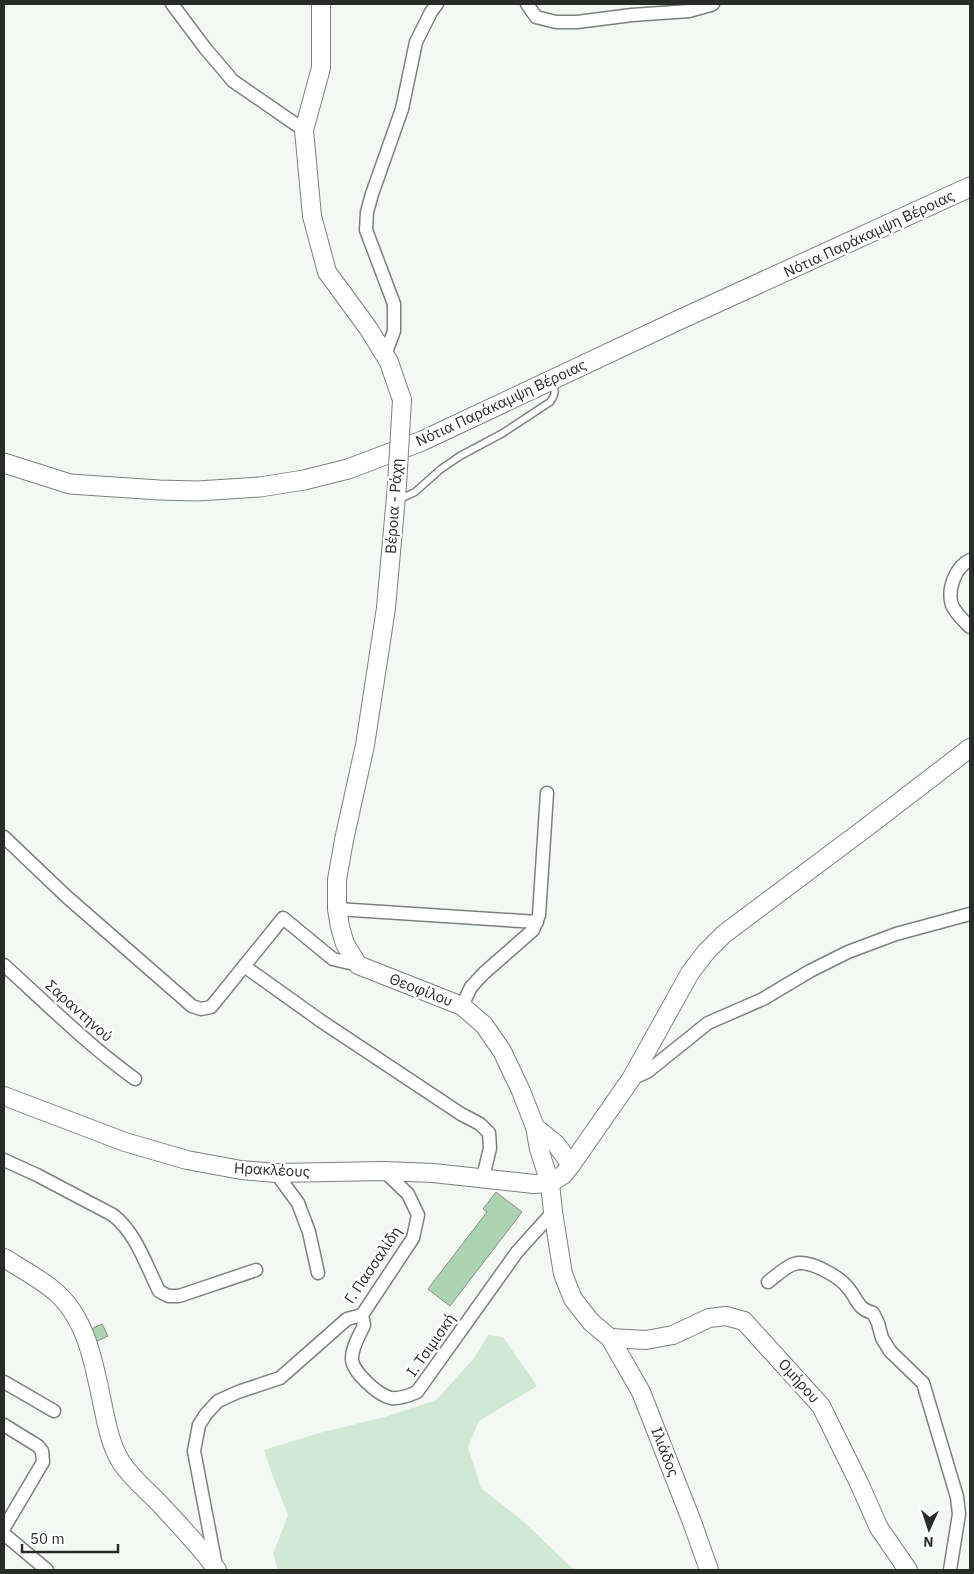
<svg xmlns="http://www.w3.org/2000/svg" width="974" height="1574" font-family="'IBM Plex Sans',sans-serif">
	<style>
		.green { fill: #d0e9d2 }
		.building { fill: #add4b1; stroke: #888c89 }
		.lines { fill: none; stroke-linecap: round; stroke-linejoin: round }
		.lane-casing { stroke: #7d817d; stroke-width: 9 }
		.street-casing { stroke: #7d817d; stroke-width: 15 }
		.secondary-casing { stroke: #7d817d; stroke-width: 20 }
		.primary-casing { stroke: #7d817d; stroke-width: 21 }
		.lane { stroke: #fff; stroke-width: 6 }
		.street { stroke: #fff; stroke-width: 12 }
		.secondary { stroke: #fff; stroke-width: 18 }
		.primary { stroke: #fff; stroke-width: 19 }
		.secondary-bridge-casing { stroke: #7d817d; stroke-width: 20; stroke-linecap: butt }
		.secondary-bridge { stroke: #fff; stroke-width: 18 }
		.labels { text-anchor: middle; stroke-width: 4.5; stroke-linejoin: round; paint-order: stroke }
		.street-label { font-size: 15px; fill: #292b29; stroke: #fff }
	</style>
	<rect width="100%" height="100%" fill="#f4f8f4"/>
	<polygon class="green" points="488,1335 503,1337 537,1386 479,1421 468,1447 481,1488 524,1522 571,1567 577,1570 278,1570 273,1554 288,1515 273,1477 264,1450 319,1433 385,1417 436,1400 475,1357"/>
	<g class="building">
		<polygon points="496,1192 522,1212 450,1306 428,1289 487,1212 483,1209"/>
		<polygon points="102,1324 108,1336 95,1342 89,1330"/>
	</g>
	<g class="lines">
		<g class="lane-casing">
			<path id="lane" d="M398 500 415 492 441 469 460 456 503 433 550 402C556 394 556 390 551 381"/>
		</g>
		<g class="street-casing">
			<g id="street">
				<polyline points="172,4 205,48 233,81 304,130"/>
				<polyline points="527,4 536,17 556,22 577,22 632,15 689,11 711,5 713,4"/>
				<polyline points="385,355 394,331 394,304 366,230 367,212 372,194 402,109 416,42 431,12 437,4"/>
				<path d="M970 560C955 567 947 590 952 605 956 614 963 620 970 627"/>
				<polyline points="4,837 67,897 192,1006 201,1009 211,1007 283,918 333,959 358,965"/>
				<polyline points="337,909 537,922"/>
				<path d="M4 965C47 1004 88 1045 135 1079"/>
				<polyline points="244,966 321,1021 461,1114 480,1124 489,1133 490,1148 483,1177"/>
				<polyline points="462,1006 471,987 484,973 533,930 539,915 547,793"/>
				<polyline points="631,1079 647,1072 708,1023 763,999 810,971 848,952 896,934 970,914"/>
				<path d="M4 1160 37 1175 113 1215C136 1233 146 1265 159 1291L168 1296H179L256 1270"/>
				<polyline points="276,1173 298,1203 309,1232 318,1273"/>
				<path d="M768 1282C776 1276 785 1267 794 1264 810 1259 840 1277 849 1289 859 1302 857 1308 873 1313L878 1323 882 1338 890 1351 923 1383 957 1497 959 1514 950 1570"/>
				<path d="M362 1315 364 1325C360 1335 352 1346 352 1358 351 1371 378 1395 391 1398 400 1399 408 1396 417 1392L517 1252 553 1212"/>
				<polyline points="4,1382 54,1411"/>
				<polyline points="4,1425 38,1446 42,1451 43,1462 4,1528"/>
				<polyline points="4,1534 47,1570"/>
				<polyline points="216,1566 194,1451 199,1425 206,1414 218,1401 238,1392 280,1378 347,1319 362,1315 413,1238 418,1215 408,1194 384,1171"/>
			</g>
		</g>
		<g class="secondary-casing">
			<g id="secondary">
				<polyline points="321,4 321,68 304,130 312,216 327,272 368,328 389,362 402,400"/>
				<polyline points="397,485 386,608 365,745 344,840 337,880 337,909 340,927 345,944 358,965 462,1006 484,1025 502,1051 521,1091 535,1127 539,1149 550,1183 553,1212 563,1274 573,1299 591,1322 610,1338 641,1392 692,1522 709,1570"/>
				<polyline points="4,1096 125,1142 187,1160 241,1170 276,1173 384,1171 433,1173 534,1184 550,1183"/>
				<polyline points="535,1127 556,1144 571,1165"/>
				<polyline points="550,1183 563,1175 571,1165 631,1079 690,973 706,952 724,934 863,830 970,748"/>
				<path d="M4 1258C20 1268 37 1277 52 1289 85 1315 93 1359 101 1397 106 1420 109 1442 121 1462 132 1479 147 1490 160 1504 179 1525 201 1547 217 1570"/>
				<polyline points="610,1338 646,1340 673,1335 709,1318 726,1316 744,1321 821,1406 859,1483 879,1528 908,1570"/>
			</g>
		</g>
		<g class="primary-casing">
			<polyline id="primary" points="4,463 70,484 159,490 197,491 260,487 304,480 348,469 422,441 681,319 970,187"/>
		</g>
		<use href="#lane" class="lane"/>
		<use href="#street" class="street"/>
		<use href="#secondary" class="secondary"/>
		<use href="#primary" class="primary"/>
		<g class="secondary-bridge-casing">
			<polyline id="secondary-bridge" points="397,485 402,400"/>
		</g>
		<use href="#secondary-bridge" class="secondary-bridge"/>
	</g>
	<g class="labels">
		<g class="street-label">
			<text transform="translate(869 234) rotate(-25)" y="5">Νότια Παράκαμψη Βέροιας</text>
			<text transform="translate(501 403) rotate(-25)" y="5">Νότια Παράκαμψη Βέροιας</text>
			<text transform="translate(394 506) rotate(-86)" y="5">Βέροια - Ράχη</text>
			<text transform="translate(421 990) rotate(21)" y="5">Θεοφίλου</text>
			<text transform="translate(79 1011) rotate(42)" y="5">Σαραντηνού</text>
			<text transform="translate(272 1170) rotate(3)" y="5">Ηρακλέους</text>
			<text transform="translate(373 1265) rotate(-56)" y="5">Γ. Πασσαλίδη</text>
			<text transform="translate(431 1345) rotate(-55)" y="5">Ι. Τσιμισκή</text>
			<text transform="translate(799 1381) rotate(48)" y="5">Ομήρου</text>
			<text transform="translate(665 1452) rotate(69)" y="5">Ιλιάδος</text>
		</g>
	</g>
	<rect width="974" height="1574" fill="none" stroke="#292b29" stroke-width="10"/>
	<g transform="translate(929 1529) rotate(183)" stroke="#ffffff" stroke-width="4" paint-order="stroke">
	<path d="M0-4L9 19L0 12L-9 19Z" fill="#292b29"/>
	<text y="-8" font-size="14" font-weight="bold" text-anchor="middle" fill="#292b29">N</text>
	</g>
	<path d="M22 1544v8h96v-8" fill="none" stroke="#292b29" stroke-width="2.5"/>
	<text x="30" y="1544" font-size="15" fill="#292b29" stroke="#ffffff" stroke-width="4" paint-order="stroke">50 m</text>
</svg>
